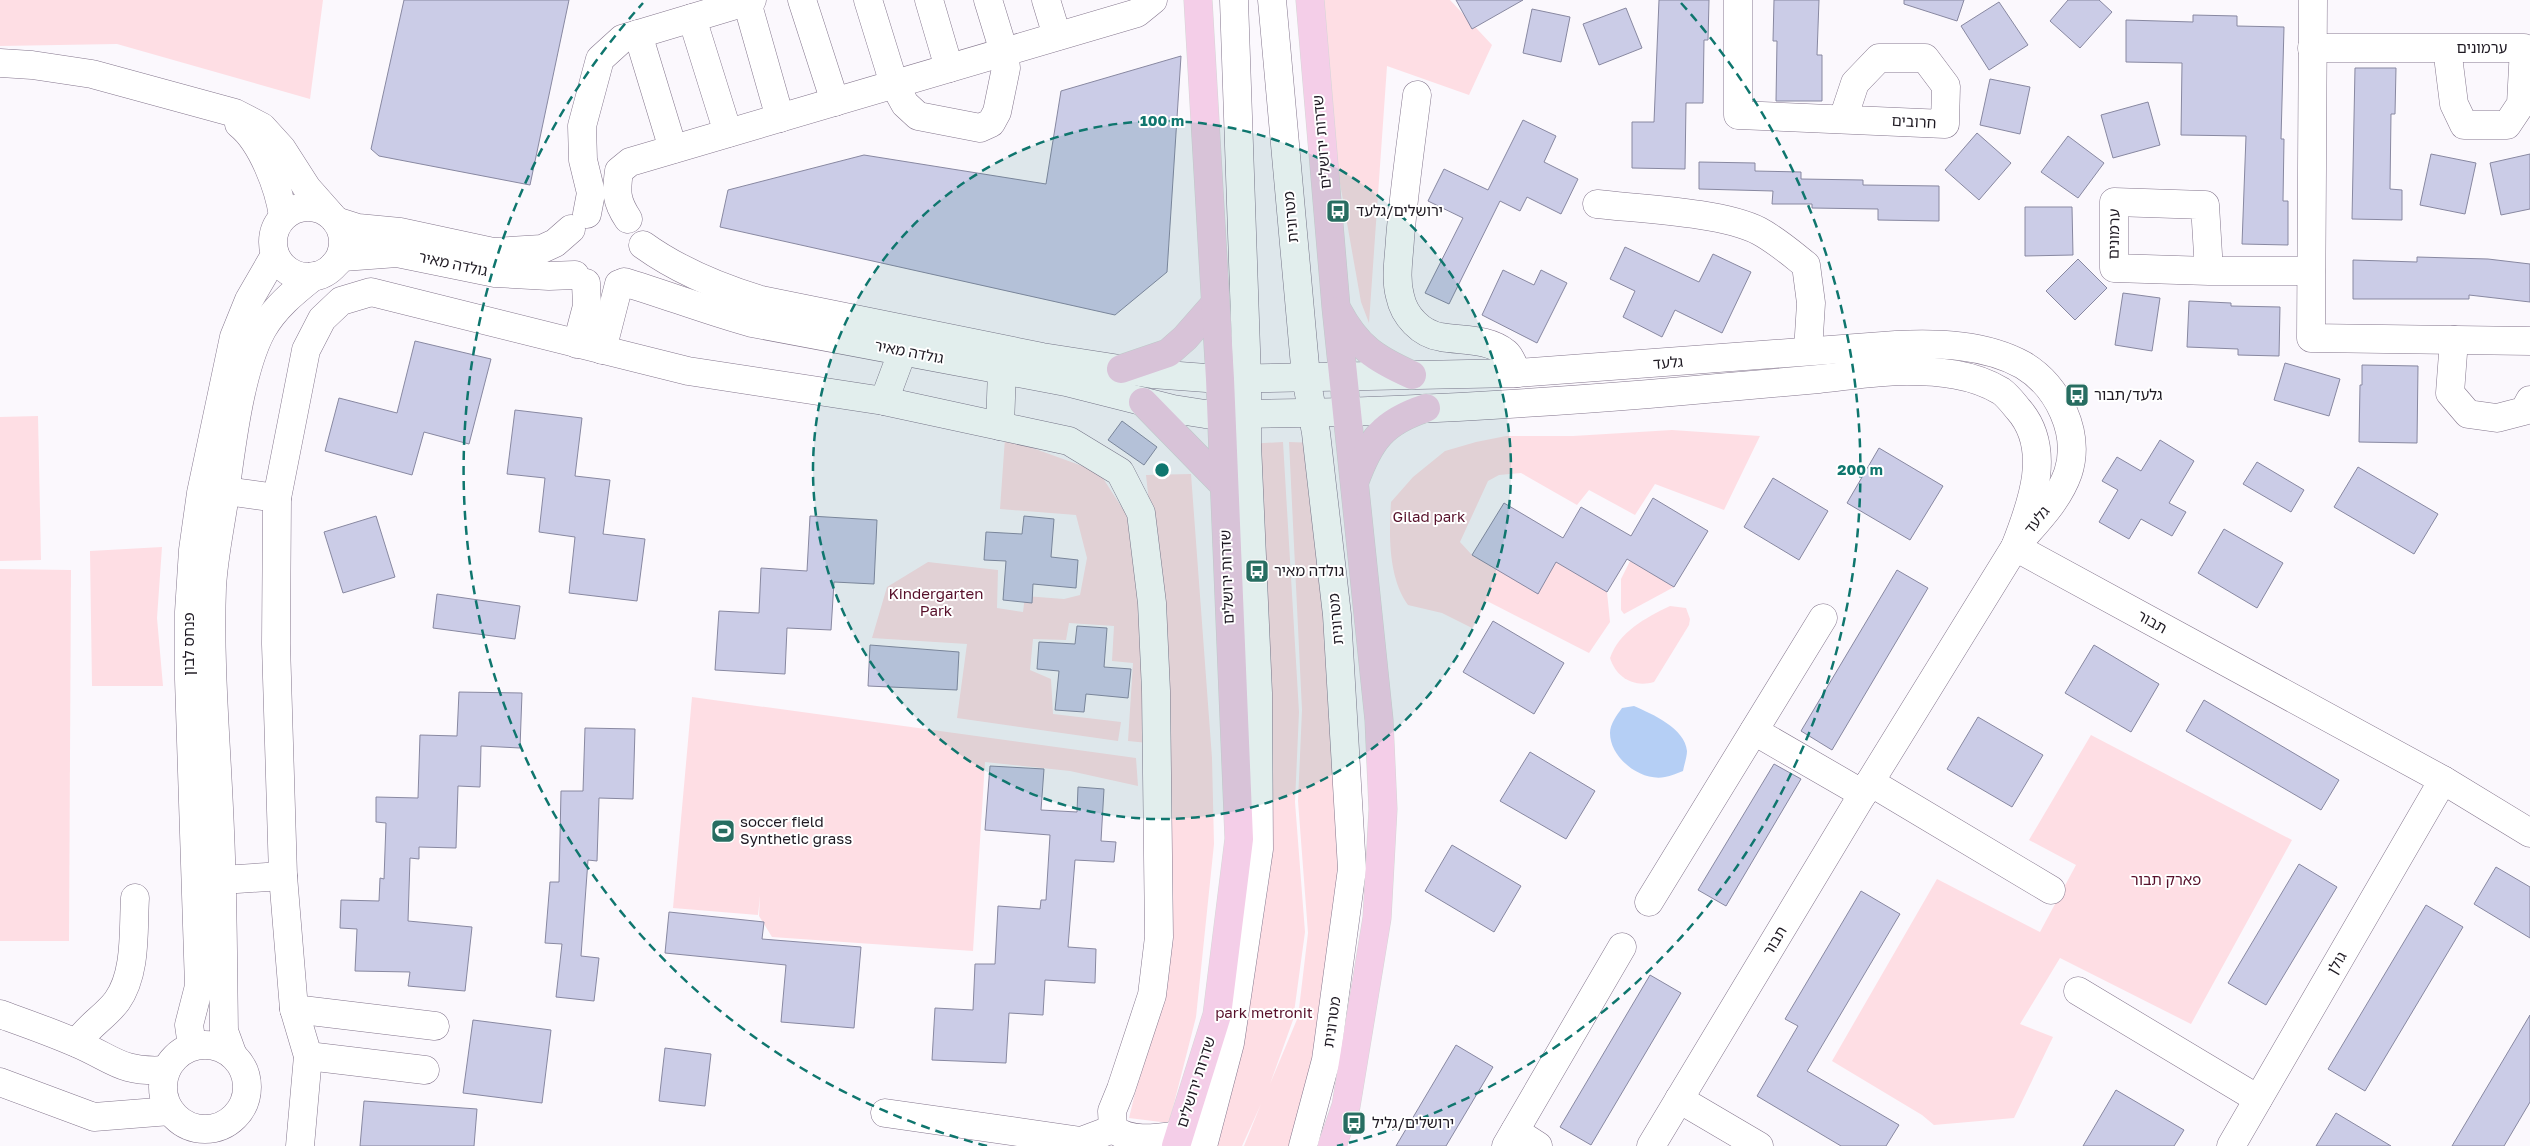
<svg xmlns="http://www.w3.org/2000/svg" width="2530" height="1146" font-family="'Golos Text','Noto Sans Hebrew',sans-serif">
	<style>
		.green { fill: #fedee4 }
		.water { fill: #b5cff5 }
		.building { fill: #cbcce7; stroke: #8888a1 }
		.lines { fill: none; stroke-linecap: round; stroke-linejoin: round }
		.minor-casing { stroke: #84768d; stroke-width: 29 }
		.major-casing { stroke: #d6d6d7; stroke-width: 29 }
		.minor { stroke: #fff; stroke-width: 28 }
		.major { stroke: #f4cee8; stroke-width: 28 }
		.ring { fill: none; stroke: #0f766e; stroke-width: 2.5; stroke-dasharray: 9 6 }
		.labels { text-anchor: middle; stroke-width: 4; stroke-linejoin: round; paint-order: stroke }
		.street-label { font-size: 15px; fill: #1e1922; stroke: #fff }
		.poi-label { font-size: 15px; fill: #1e1922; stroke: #fff; text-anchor: start }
		.park-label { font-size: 15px; fill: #57102a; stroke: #fff }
		.centre { fill: #0f766e; stroke: #fff; stroke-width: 2.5 }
		.ring-label { font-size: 15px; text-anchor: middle; font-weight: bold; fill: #0f766e; stroke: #fff; stroke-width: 4; stroke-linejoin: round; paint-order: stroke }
	</style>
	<rect width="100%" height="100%" fill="#fbf8fd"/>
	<g class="green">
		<polygon points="0,0 323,0 310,99 117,44 0,46"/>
		<polygon points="1319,0 1450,0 1492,45 1469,95 1387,66 1369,323 1361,302 1333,144"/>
		<polygon points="38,416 41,560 0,561 0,417"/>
		<path d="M1672 430 1760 436 1724 510 1655 484 1635 515 1589 490 1577 505 1521 473 1499 475 1488 481 1460 542 1472 555 1538 593 1556 562 1607 592 1610 622 1589 653 1487 601 1472 628 1442 613 1408 605C1388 577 1389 535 1391 502L1413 477 1445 451 1476 442 1506 436H1573Z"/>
		<polygon points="1005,438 1099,472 1128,517 1142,604 1148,743 1128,741 1133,663 1112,661 1114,626 1069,623 1066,640 1033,639 1030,670 1051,679 1053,714 1121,722 1118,741 957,718 967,644 872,638 887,587 928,562 998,570 997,608 1023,612 1025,596 1064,599 1080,595 1087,558 1076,515 1000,509"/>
		<polygon points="1283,442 1299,712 1295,802 1305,932 1293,1020 1270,1084 1298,1017 1308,933 1298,801 1302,710 1289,442 1316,443 1352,869 1303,1146 1244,1146 1261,1104 1242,1146 1203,1146 1230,1043 1247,444"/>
		<polygon points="1191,474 1212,758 1214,844 1196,1017 1169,1123 1129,1118 1155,1011 1152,529 1146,475"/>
		<polygon points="162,547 157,618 163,686 92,686 90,551"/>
		<polygon points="1630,561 1674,587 1624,614 1621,610 1621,579"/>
		<polygon points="0,569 71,570 69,941 0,941"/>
		<path d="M1670 606 1686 608 1690 619 1689 625 1654 682C1633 688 1616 677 1610 658 1619 632 1645 618 1670 606Z"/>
		<polygon points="692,697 1136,758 1138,786 1070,771 985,762 973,951 772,937 759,916 760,896 758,915 673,908"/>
		<polygon points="2091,735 2292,840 2191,1024 2060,958 2020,1024 2053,1037 2014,1118 1934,1125 1922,1115 1832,1061 1937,879 2040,932 2076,865 2029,840"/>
	</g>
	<path class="water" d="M1634 706C1652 714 1685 728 1687 751 1687 757 1684 765 1683 771 1677 773 1671 776 1665 777 1641 782 1610 758 1610 733 1610 724 1617 715 1622 708Z"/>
	<g class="building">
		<polygon points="404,0 569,0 530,185 379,156 371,149"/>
		<polygon points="1456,0 1523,0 1472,29"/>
		<polygon points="1659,0 1709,0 1708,40 1704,40 1703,103 1686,103 1685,169 1632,168 1632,122 1654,122"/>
		<polygon points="1774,0 1819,0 1817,55 1822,55 1822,101 1776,101 1777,41 1773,41"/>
		<polygon points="1904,0 1964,0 1957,21 1904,4"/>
		<polygon points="2068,0 2099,0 2112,12 2080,48 2050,21"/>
		<polygon points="1999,2 2028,45 1989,70 1961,26"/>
		<polygon points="1626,8 1642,48 1599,65 1583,24"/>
		<polygon points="1532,9 1570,17 1561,62 1523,53"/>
		<polygon points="2193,15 2237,16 2237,26 2284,27 2281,139 2284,139 2283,201 2288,201 2288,245 2242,244 2246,136 2181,135 2182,63 2126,62 2126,20 2193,22"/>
		<polygon points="1181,56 1167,272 1115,315 720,227 728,190 864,155 1046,184 1061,91"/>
		<polygon points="2355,68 2396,68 2395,114 2391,114 2390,189 2402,190 2402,220 2352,219"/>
		<polygon points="1990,79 2030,87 2020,134 1980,125"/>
		<polygon points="2148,102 2160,145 2113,158 2101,115"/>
		<polygon points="1523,120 1556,136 1544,162 1578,179 1561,214 1527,197 1520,211 1500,201 1449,304 1425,293 1463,218 1428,201 1444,169 1488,190"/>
		<polygon points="1977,133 2011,163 1979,200 1945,170"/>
		<polygon points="2068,136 2104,163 2078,198 2041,172"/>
		<polygon points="2431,154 2476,163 2465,214 2420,205"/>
		<polygon points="2530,154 2530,209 2501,215 2490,163"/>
		<polygon points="1699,162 1755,163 1755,171 1801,172 1801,179 1863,180 1863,185 1939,186 1939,221 1878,220 1878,209 1812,208 1812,204 1772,204 1773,191 1699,189"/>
		<polygon points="2025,207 2072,207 2073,255 2025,256"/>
		<polygon points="1625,247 1699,282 1713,254 1751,272 1722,333 1675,310 1662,337 1623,317 1635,291 1610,279"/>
		<polygon points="2417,257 2488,259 2530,264 2530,302 2469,295 2469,299 2353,299 2353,260 2417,262"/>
		<polygon points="2078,259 2107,288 2075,320 2046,291"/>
		<polygon points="1503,270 1534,285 1541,270 1567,283 1537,343 1482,315"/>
		<polygon points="2123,293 2160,298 2152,351 2115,345"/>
		<polygon points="2189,301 2231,303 2231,306 2280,307 2279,356 2238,355 2238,349 2187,347"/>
		<polygon points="415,341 491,359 469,444 424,432 412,475 325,451 339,398 397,413"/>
		<polygon points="2285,363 2340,379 2329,416 2274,400"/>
		<polygon points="2362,365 2418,366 2417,443 2359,442 2360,385 2362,385"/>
		<polygon points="515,410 582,418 575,476 610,480 603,534 645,539 637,601 569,593 575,537 539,532 545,478 507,474"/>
		<polygon points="1122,421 1157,447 1144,465 1108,440"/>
		<polygon points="2160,440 2194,461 2169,503 2186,512 2172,536 2141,519 2129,539 2099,522 2118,490 2102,481 2117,457 2141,471"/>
		<polygon points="1879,448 1943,486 1910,540 1847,503"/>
		<polygon points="2257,462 2304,490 2291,512 2243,484"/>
		<polygon points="2358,467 2438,514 2414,554 2334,507"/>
		<polygon points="1773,478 1828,511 1799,560 1744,527"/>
		<polygon points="1653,498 1708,531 1674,587 1627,559 1607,592 1556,562 1538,594 1472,555 1504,503 1563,538 1581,507 1631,536"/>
		<polygon points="376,516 395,577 343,593 324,532"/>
		<polygon points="810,516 877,520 874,584 834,582 831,630 787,628 785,674 715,670 719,611 759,613 761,568 807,571"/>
		<polygon points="1024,516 1054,519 1051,557 1078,560 1076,588 1033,584 1032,603 1003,600 1006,561 984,560 986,532 1022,534"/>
		<polygon points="2224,529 2283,563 2257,608 2198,573"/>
		<polygon points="1897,570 1928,588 1832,750 1801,731"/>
		<polygon points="437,594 520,606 515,639 433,628"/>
		<polygon points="1493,621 1564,663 1534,714 1463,672"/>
		<polygon points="1077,626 1107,628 1104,667 1131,669 1128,698 1086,694 1084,712 1055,710 1059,671 1037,669 1039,642 1075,644"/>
		<polygon points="870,645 959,652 957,690 868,686"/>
		<polygon points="2094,645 2159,684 2131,732 2065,693"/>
		<polygon points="459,692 522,693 520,748 481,746 480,787 458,786 456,848 419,847 419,859 410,858 408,921 472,927 465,991 408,986 410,972 355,971 357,929 340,928 341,900 379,901 380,878 384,879 386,823 376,822 376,797 418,798 420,735 457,736"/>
		<polygon points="2204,700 2339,780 2321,810 2186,731"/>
		<polygon points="1978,717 2043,755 2012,807 1947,769"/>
		<polygon points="585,728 635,729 633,799 599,798 597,861 588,860 581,956 599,958 594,1001 556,997 562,944 545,943 550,882 559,882 561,791 583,791"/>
		<polygon points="1530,752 1595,791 1566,839 1500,801"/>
		<polygon points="1774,764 1801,779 1726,906 1698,890"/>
		<polygon points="990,766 1044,769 1041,810 1077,812 1078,787 1104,789 1101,841 1116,842 1114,862 1075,860 1068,947 1096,949 1095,983 1045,980 1043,1015 1009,1013 1006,1063 932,1060 935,1008 973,1010 975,964 995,964 998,906 1040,909 1041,900 1046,900 1050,835 985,830"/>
		<polygon points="1452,845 1521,886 1494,932 1425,891"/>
		<polygon points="2299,864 2337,887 2266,1005 2228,983"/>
		<polygon points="2496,867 2530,887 2530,938 2474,904"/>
		<polygon points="1861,891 1900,914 1807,1071 1899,1125 1886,1146 1841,1146 1757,1096 1798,1026 1785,1019"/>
		<polygon points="2426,905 2463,927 2365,1091 2328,1069"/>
		<polygon points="669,912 764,922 762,939 861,947 854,1028 781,1022 786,965 665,953"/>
		<polygon points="1650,975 1681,993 1591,1145 1560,1127"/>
		<polygon points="2530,1015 2530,1102 2504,1146 2452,1146"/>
		<polygon points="473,1020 551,1030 542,1103 463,1093"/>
		<polygon points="1456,1045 1493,1067 1446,1146 1396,1146"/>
		<polygon points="665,1048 711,1054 705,1106 659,1101"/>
		<polygon points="2116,1090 2184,1130 2174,1146 2083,1146"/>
		<polygon points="364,1101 477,1109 474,1146 360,1146"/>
		<polygon points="2336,1113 2391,1146 2316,1146"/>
	</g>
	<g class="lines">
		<g class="minor-casing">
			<g id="minor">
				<polyline points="802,0 835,102"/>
				<polyline points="868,0 894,84 905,104 918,116 980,128 991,123 997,112 1006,68 1004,52 988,0"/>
				<polyline points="929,0 949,68"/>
				<polyline points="1046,0 1057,36"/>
				<polyline points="1272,0 1306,377 1316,433 1337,615 1352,869 1326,1060 1303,1146"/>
				<polyline points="1738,0 1738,115 1945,124 1946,86 1925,58 1879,58 1855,83 1843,119"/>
				<polyline points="2313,0 2311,338 2530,341"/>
				<polyline points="747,2 780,118"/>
				<polyline points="692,18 728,133"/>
				<polyline points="638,34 673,149"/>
				<polyline points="2312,48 2524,48 2521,104 2507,125 2464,125 2454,104 2447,48"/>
				<polyline points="0,63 32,65 92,74 235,113 262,127 282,149 307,188 330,214"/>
				<path d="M1417 95C1411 143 1404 191 1400 239 1399 258 1395 278 1400 296 1404 316 1421 334 1441 337 1462 341 1488 338 1506 353 1511 357 1514 367 1517 373"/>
				<path d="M239 124C262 142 279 188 283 216"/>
				<path d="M1597 204C1640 209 1722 212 1759 231 1776 240 1791 253 1806 265L1811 303 1808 351"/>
				<circle cx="308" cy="242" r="35"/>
				<polyline points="587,214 591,193 583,160 582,126 600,59 622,39 752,0"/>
				<path d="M628 219C616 201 616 192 619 171L630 162 1137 13 1153 0"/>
				<polyline points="336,221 358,228 400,232 493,252 542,249 555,243 571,229"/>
				<path d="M643 245C679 271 718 287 761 300L1042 357 1152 374 1220 379 1517 373 1896 345C1938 343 1985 344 2023 365 2058 386 2081 433 2068 473 2060 496 2043 515 2027 533"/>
				<polyline points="334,265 343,257 397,253 495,273 549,276 575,275"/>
				<polyline points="2209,271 2205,205 2114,202 2114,268 2209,271 2311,271"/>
				<path d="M624 282C667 295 708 311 752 323L1066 382 1173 409 1205 414C1353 414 1501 406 1649 394 1706 389 1762 384 1819 379 1848 376 1878 371 1907 371 1939 371 1973 374 2001 391 2008 396 2013 403 2018 409 2053 448 2032 504 2015 547L1870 782 1651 1146"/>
				<polyline points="2454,340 2450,393 2468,414 2497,418 2524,411 2530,400"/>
				<polyline points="577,344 587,306 586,283"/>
				<polyline points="602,350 619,284"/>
				<polyline points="884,401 903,350"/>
				<polyline points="1000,426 1002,370"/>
				<polyline points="226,491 277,498"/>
				<polyline points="2015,547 2443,780 2530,833"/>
				<polyline points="1754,731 1863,794"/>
				<polyline points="1870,782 2051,890"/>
				<polyline points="222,880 283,876"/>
				<polyline points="1649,902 1823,618"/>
				<polyline points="2078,991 2258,1099"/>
				<polyline points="294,1009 435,1026"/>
				<path d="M0 1014C25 1023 51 1032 76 1043 114 1059 120 1073 166 1070"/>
				<path d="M77 1043C88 1026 106 1016 117 1001 137 973 133 930 135 898"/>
				<circle cx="205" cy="1087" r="42"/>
				<polyline points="192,1046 189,1025 199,986 189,679 189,612 193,550 201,493 234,337 249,300 275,255"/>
				<path d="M232 1053 224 1031C223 964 223 898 220 831 217 750 209 668 212 587 214 552 222 520 226 486 232 441 241 369 262 330 275 307 294 292 314 276"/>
				<polyline points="308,1056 425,1070"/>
				<polyline points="0,1082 94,1117 170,1111"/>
				<polyline points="1679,1099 1759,1146"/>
				<polyline points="885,1113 1081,1141 1113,1129"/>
				<polyline points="1515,1131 1538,1146"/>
				<path d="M300 1146 308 1056 294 1009 283 876 276 644 277 498 306 350 322 319 341 301 371 292 688 371 884 401 1069 441 1120 472 1141 513 1152 603 1156 691 1159 937 1152 995 1121 1089 1112 1111 1113 1129C1132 1143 1157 1138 1179 1135"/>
				<polyline points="1203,1146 1230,1043 1259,849 1258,693 1247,444 1247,378 1234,0"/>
				<polyline points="1506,1146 1622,947"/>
				<polyline points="2231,1146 2443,780"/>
			</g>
		</g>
		<g class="major-casing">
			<g id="major">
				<polyline points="1310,0 1336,307 1379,720 1383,809 1377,918 1346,1106 1332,1146"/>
				<path d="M1338 311C1357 347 1376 359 1412 375"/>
				<polyline points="1121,369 1168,353 1185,338 1214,305"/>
				<polyline points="1143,402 1224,485"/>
				<path d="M1355 481C1370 440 1383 422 1426 408"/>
				<polyline points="1176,1146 1217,1015 1239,839 1220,379 1198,0"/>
			</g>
		</g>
		<use href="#minor" class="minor"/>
		<use href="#major" class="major"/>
	</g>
	<circle cx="1162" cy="470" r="349" fill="#0f766e" fill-opacity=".12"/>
	<g class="ring">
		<circle cx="1162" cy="470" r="349"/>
		<path d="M987 1146A698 698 0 0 1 643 3M1681 3A698 698 0 0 1 1337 1146"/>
	</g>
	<defs>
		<g id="bus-square" transform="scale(1.25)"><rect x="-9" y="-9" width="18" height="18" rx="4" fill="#276d61" stroke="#fff"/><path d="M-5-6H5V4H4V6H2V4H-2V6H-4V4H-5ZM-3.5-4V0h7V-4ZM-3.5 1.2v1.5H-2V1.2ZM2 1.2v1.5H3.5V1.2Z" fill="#fff"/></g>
		<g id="stadium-square" transform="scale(1.25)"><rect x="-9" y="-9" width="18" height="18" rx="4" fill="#276d61" stroke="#fff"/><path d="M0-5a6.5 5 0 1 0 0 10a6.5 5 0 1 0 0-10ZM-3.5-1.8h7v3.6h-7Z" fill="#fff"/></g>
	</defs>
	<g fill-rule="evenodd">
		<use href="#bus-square" x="1338" y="211"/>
		<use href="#bus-square" x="2077" y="395"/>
		<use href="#bus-square" x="1257" y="571"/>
		<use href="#stadium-square" x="723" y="831"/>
		<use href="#bus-square" x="1354" y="1123"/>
	</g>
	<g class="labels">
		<g class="street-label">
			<text x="2482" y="53">ערמונים</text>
			<text transform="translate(1914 122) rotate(3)" y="5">חרובים</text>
			<text transform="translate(1322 142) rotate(-95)" y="5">שדרות ירושלים</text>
			<text transform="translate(1291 217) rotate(-95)" y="5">מטרונית</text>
			<text transform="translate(2114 234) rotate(-89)" y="5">ערמונים</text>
			<text transform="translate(453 264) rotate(12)" y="5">גולדה מאיר</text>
			<text transform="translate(909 352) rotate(11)" y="5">גולדה מאיר</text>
			<text transform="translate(1668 363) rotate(-4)" y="5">גלעד</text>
			<text transform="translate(2037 520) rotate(-51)" y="5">גלעד</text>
			<text transform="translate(1227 577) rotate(-92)" y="5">שדרות ירושלים</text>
			<text transform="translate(1336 619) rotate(-95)" y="5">מטרונית</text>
			<text transform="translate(2152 622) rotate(29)" y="5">תבור</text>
			<text transform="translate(189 644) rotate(-90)" y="5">פנחס לבון</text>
			<text transform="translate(1775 941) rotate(-59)" y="5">תבור</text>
			<text transform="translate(2337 963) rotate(-60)" y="5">גולן</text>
			<text transform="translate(1332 1022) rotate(-82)" y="5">מטרונית</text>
			<text transform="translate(1196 1082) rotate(-72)" y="5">שדרות ירושלים</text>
		</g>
		<g class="poi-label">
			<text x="1356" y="216">ירושלים/גלעד</text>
			<text x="2094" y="400">גלעד/תבור</text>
			<text x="1274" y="576">גולדה מאיר</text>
			<text x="740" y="827">soccer field<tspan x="740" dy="17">Synthetic grass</tspan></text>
			<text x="1372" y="1128">ירושלים/גליל</text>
		</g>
		<g class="park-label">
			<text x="1429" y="522">Gilad park</text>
			<text x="936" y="599">Kindergarten<tspan x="936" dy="17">Park</tspan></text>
			<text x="2166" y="885">פארק תבור</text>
			<text x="1264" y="1018">park metronit</text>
		</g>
	</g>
	<circle cx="1162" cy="470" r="8" class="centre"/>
	<g class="ring-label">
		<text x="1162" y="126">100 m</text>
		<text x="1860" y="475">200 m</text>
	</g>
</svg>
